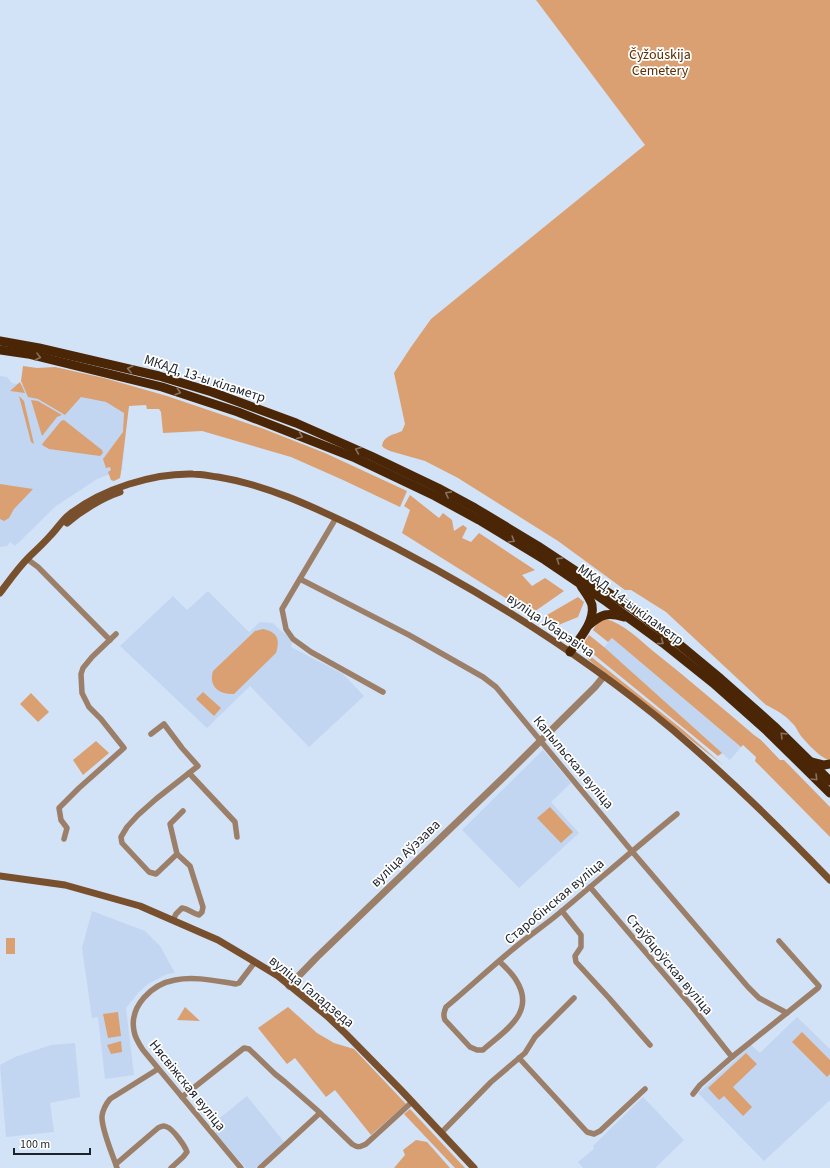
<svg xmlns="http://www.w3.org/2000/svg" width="830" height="1168" font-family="'Source Sans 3',sans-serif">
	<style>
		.built { fill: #c2d6f1 }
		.green { fill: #daa071 }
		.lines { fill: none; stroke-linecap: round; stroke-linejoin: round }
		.minor { stroke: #9c7f68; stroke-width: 5.5 }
		.tertiary { stroke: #9c7f68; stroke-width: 7 }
		.secondary { stroke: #79502d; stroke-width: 7 }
		.trunk { stroke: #4a2606; stroke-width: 9 }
		.oneway { stroke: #89725d }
		.labels { text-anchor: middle; stroke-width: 3.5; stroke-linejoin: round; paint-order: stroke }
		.park-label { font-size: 14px; fill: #5a2e00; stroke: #fff }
		.street-label { font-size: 14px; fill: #1e232b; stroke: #fff }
	</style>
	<rect width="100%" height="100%" fill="#d2e2f7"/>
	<g class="built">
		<polygon points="0,376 7,377 12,383 23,385 129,401 122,470 97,479 56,506 15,546 10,542 7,546 0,547"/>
		<polygon points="208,591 249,632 260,622 273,623 280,630 287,635 292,642 291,647 343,674 364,696 309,747 250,686 207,728 120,646 173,596 187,610"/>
		<polygon points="612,638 741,747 730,760 602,650"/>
		<polygon points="543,750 571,783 551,802 579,833 519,888 462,830"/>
		<polygon points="92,911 145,931 160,946 175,973 167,974 148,984 138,993 126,1008 134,1075 105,1079 98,1017 92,1018 82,948"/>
		<polygon points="797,1017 830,1049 830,1100 764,1161 698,1093 751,1045 760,1053"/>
		<polygon points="75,1043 80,1097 50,1103 54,1132 6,1137 0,1065 15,1057 51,1045"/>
		<polygon points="247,1096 285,1143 255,1168 246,1168 216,1134 216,1121"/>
		<polygon points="643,1097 684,1140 655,1168 583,1168 578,1162 594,1149 593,1146"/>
	</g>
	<g class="green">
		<path d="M536 0H830V760C821 759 807 743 801 736 798 732 796 726 792 723 784 714 776 710 766 705L666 612 631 590H625L558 541 458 478 425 461 390 451 384 448 382 446C383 436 393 435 402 431L405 424 394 373 411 347 431 319 645 145Z"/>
		<polygon points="23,366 37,368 55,367 104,378 167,396 264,429 325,453 407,491 400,507 343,480 291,457 202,431 163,433 161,412 159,409 147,409 146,405 129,406 121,472 120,478 114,481 111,480 108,472 111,470 110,467 106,468 103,459 123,432 124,413 106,402 81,397 65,415 38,399 28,397 21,381"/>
		<polygon points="20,382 25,393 10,391"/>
		<polygon points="19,396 24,401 34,444 31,442"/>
		<polygon points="31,400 38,401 62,415 57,417 42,436"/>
		<polygon points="64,420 102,450 103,453 100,456 49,449 42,445 43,443 61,421"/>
		<polygon points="0,484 33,489 14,509 9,518 4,521 0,519"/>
		<polygon points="410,495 439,518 443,513 452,520 454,531 463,525 467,528 462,538 471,542 479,533 535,570 522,575 532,586 545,578 564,591 531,614 402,533 410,510 404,506"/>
		<polygon points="578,597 584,602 578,617 551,628 547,615"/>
		<path d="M606 619C624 624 639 639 653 651 687 678 721 707 754 735L761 740 780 760H784L830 807V837L755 761 756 757 743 745 741 747 612 638 608 642 593 630 598 622Z"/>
		<path d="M263 629C278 632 280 640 276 653L234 694C220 695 208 687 213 671L255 631Z"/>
		<polygon points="589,635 604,647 722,753 718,756 587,649 583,644"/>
		<polygon points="589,655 683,730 723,765 595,665 588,659 587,657"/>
		<polygon points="203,692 221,708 214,716 196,699"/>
		<polygon points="31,693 49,712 38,722 20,704"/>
		<polygon points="96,741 109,753 83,775 73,760"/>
		<polygon points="550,807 573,832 561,843 537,818"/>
		<rect x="6" y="938" width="9" height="16"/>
		<polygon points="185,1007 200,1021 177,1020"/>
		<polygon points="288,1007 317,1033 334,1043 354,1049 406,1104 371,1135 335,1090 326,1097 295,1058 287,1064 258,1028"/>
		<polygon points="118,1012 121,1036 108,1038 103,1014"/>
		<polygon points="802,1032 830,1060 830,1074 827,1077 792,1042"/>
		<polygon points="121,1041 122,1052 111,1054 107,1045"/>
		<polygon points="746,1053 757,1064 733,1087 752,1107 743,1116 724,1096 719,1100 708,1088"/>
		<polygon points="410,1109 465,1168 455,1168 404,1114"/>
		<polygon points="416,1140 427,1142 450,1168 394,1168 405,1155 403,1150"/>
	</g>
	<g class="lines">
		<g class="minor">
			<polyline points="336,518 282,609 286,629 293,639 311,652 383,692"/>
			<polyline points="27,559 38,567 110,640"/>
			<polyline points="300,579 409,635 483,677 496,687 630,849 748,987 759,998 787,1013"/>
			<polyline points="151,734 164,724 182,748 198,766 156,799 138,815 127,827 121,837 122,843 149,872 156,874 177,854"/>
			<polyline points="189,773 235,822 237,837"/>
			<polyline points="64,839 67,828 61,820 59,808 79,788 124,748 101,719 89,707 82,693 81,674 83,668 92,657 116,634"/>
			<polyline points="590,887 693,1008 732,1057"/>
			<polyline points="562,911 581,935 581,947 575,956 576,962 609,998 650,1045"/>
			<path d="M173 920 176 914 182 908C189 909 193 914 199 915L202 912 203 907 190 866 177 854 170 824 183 811"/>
			<path d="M499 961C505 967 512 973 516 980 537 1013 504 1031 483 1050H477L470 1047 445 1020C443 1015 444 1012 446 1007 470 987 493 965 518 945 533 933 549 922 563 910 601 878 639 845 677 814"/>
			<polyline points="519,1058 587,1132 594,1134 600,1131 645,1089"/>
			<polyline points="693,1094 700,1085 732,1057 818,988 819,986 779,941"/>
			<path d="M182 1097 244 1048 249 1049 275 1074 285 1082 317 1110 352 1144C358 1148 360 1147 366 1144L412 1102"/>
			<polyline points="441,1133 491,1082 525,1053 535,1037 574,998"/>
			<path d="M116 1164 158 1128C161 1126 164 1125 167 1127 173 1129 185 1146 187 1152L183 1157 171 1168"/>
			<path d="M117 1168C113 1155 101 1129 102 1116 103 1109 106 1104 110 1099L158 1069"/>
			<path d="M241 1168 143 1050C139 1044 135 1038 134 1031 129 1006 152 984 175 980 195 976 216 981 236 984L239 983 255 962"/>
			<polyline points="260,1168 320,1113"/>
		</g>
		<polyline class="tertiary" points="289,986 317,957 509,772 595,687 604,676"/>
		<g class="secondary">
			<path d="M67 523C81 511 102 498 120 492"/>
			<path d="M0 593C9 581 18 568 29 557 36 550 43 544 50 536 57 529 62 520 70 514 102 489 153 473 193 474 201 474 210 476 218 477 267 485 311 506 355 527 468 583 576 649 673 730 728 777 780 828 830 880"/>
			<polyline points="0,876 65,885 140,906 218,940 255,962 278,976 327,1016 346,1034 401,1090 474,1168"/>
		</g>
		<g class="trunk">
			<polyline points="0,341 39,348 159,376 212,392 296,423 371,456 438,488 475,508 538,546 630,607 680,645 721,679 774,726 830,781"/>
			<polyline points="0,350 28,354 162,387 238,412 353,457 435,496 479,520 545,560 607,602 663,643 713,683 767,731 830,793"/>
			<path d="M589 625C601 614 608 612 624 617"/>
			<path d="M570 652C579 639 595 622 592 605 590 598 585 592 581 586"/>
			<polyline points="812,762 824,765 830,764"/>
		</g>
	</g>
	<defs><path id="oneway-chevron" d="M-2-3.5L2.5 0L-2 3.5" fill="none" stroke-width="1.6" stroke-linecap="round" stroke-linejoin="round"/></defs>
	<g class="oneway">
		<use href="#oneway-chevron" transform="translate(38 357) rotate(14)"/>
		<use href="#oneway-chevron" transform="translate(130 369) rotate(-167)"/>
		<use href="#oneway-chevron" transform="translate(178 392) rotate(18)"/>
		<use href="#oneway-chevron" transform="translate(300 436) rotate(22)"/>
		<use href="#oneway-chevron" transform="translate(358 450) rotate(-157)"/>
		<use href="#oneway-chevron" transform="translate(448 494) rotate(-152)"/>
		<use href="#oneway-chevron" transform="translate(512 540) rotate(31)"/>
		<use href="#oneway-chevron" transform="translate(559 560) rotate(-147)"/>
		<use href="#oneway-chevron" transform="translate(661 642) rotate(37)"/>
		<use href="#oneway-chevron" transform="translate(783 735) rotate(-135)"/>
		<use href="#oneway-chevron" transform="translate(815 778) rotate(45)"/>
	</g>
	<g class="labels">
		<g class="park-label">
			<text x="660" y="59">Čyžoŭskija<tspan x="660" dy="16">Cemetery</tspan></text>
		</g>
		<g class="street-label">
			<text transform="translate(205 378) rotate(18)" y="5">МКАД, 13-ы кіламетр</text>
			<text transform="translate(631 604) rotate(36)" y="5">МКАД, 14-ы кіламетр</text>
			<text transform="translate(551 625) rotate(34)" y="5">вуліца Убарэвіча</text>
			<text transform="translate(574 762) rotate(50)" y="5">Капыльская вуліца</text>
			<text transform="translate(405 853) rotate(-44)" y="5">вуліца Аўэзава</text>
			<text transform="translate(554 901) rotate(-40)" y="5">Старобінская вуліца</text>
			<text transform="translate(670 964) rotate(50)" y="5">Стаўбцоўская вуліца</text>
			<text transform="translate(312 991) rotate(39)" y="5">вуліца Галадзеда</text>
			<text transform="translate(188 1085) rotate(51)" y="5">Нясвіжская вуліца</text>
		</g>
	</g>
	<path d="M14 1148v6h76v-6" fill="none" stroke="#1e232b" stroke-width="2"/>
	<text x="20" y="1148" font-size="12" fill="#1e232b" stroke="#ffffff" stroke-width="3" paint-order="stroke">100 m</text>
</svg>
